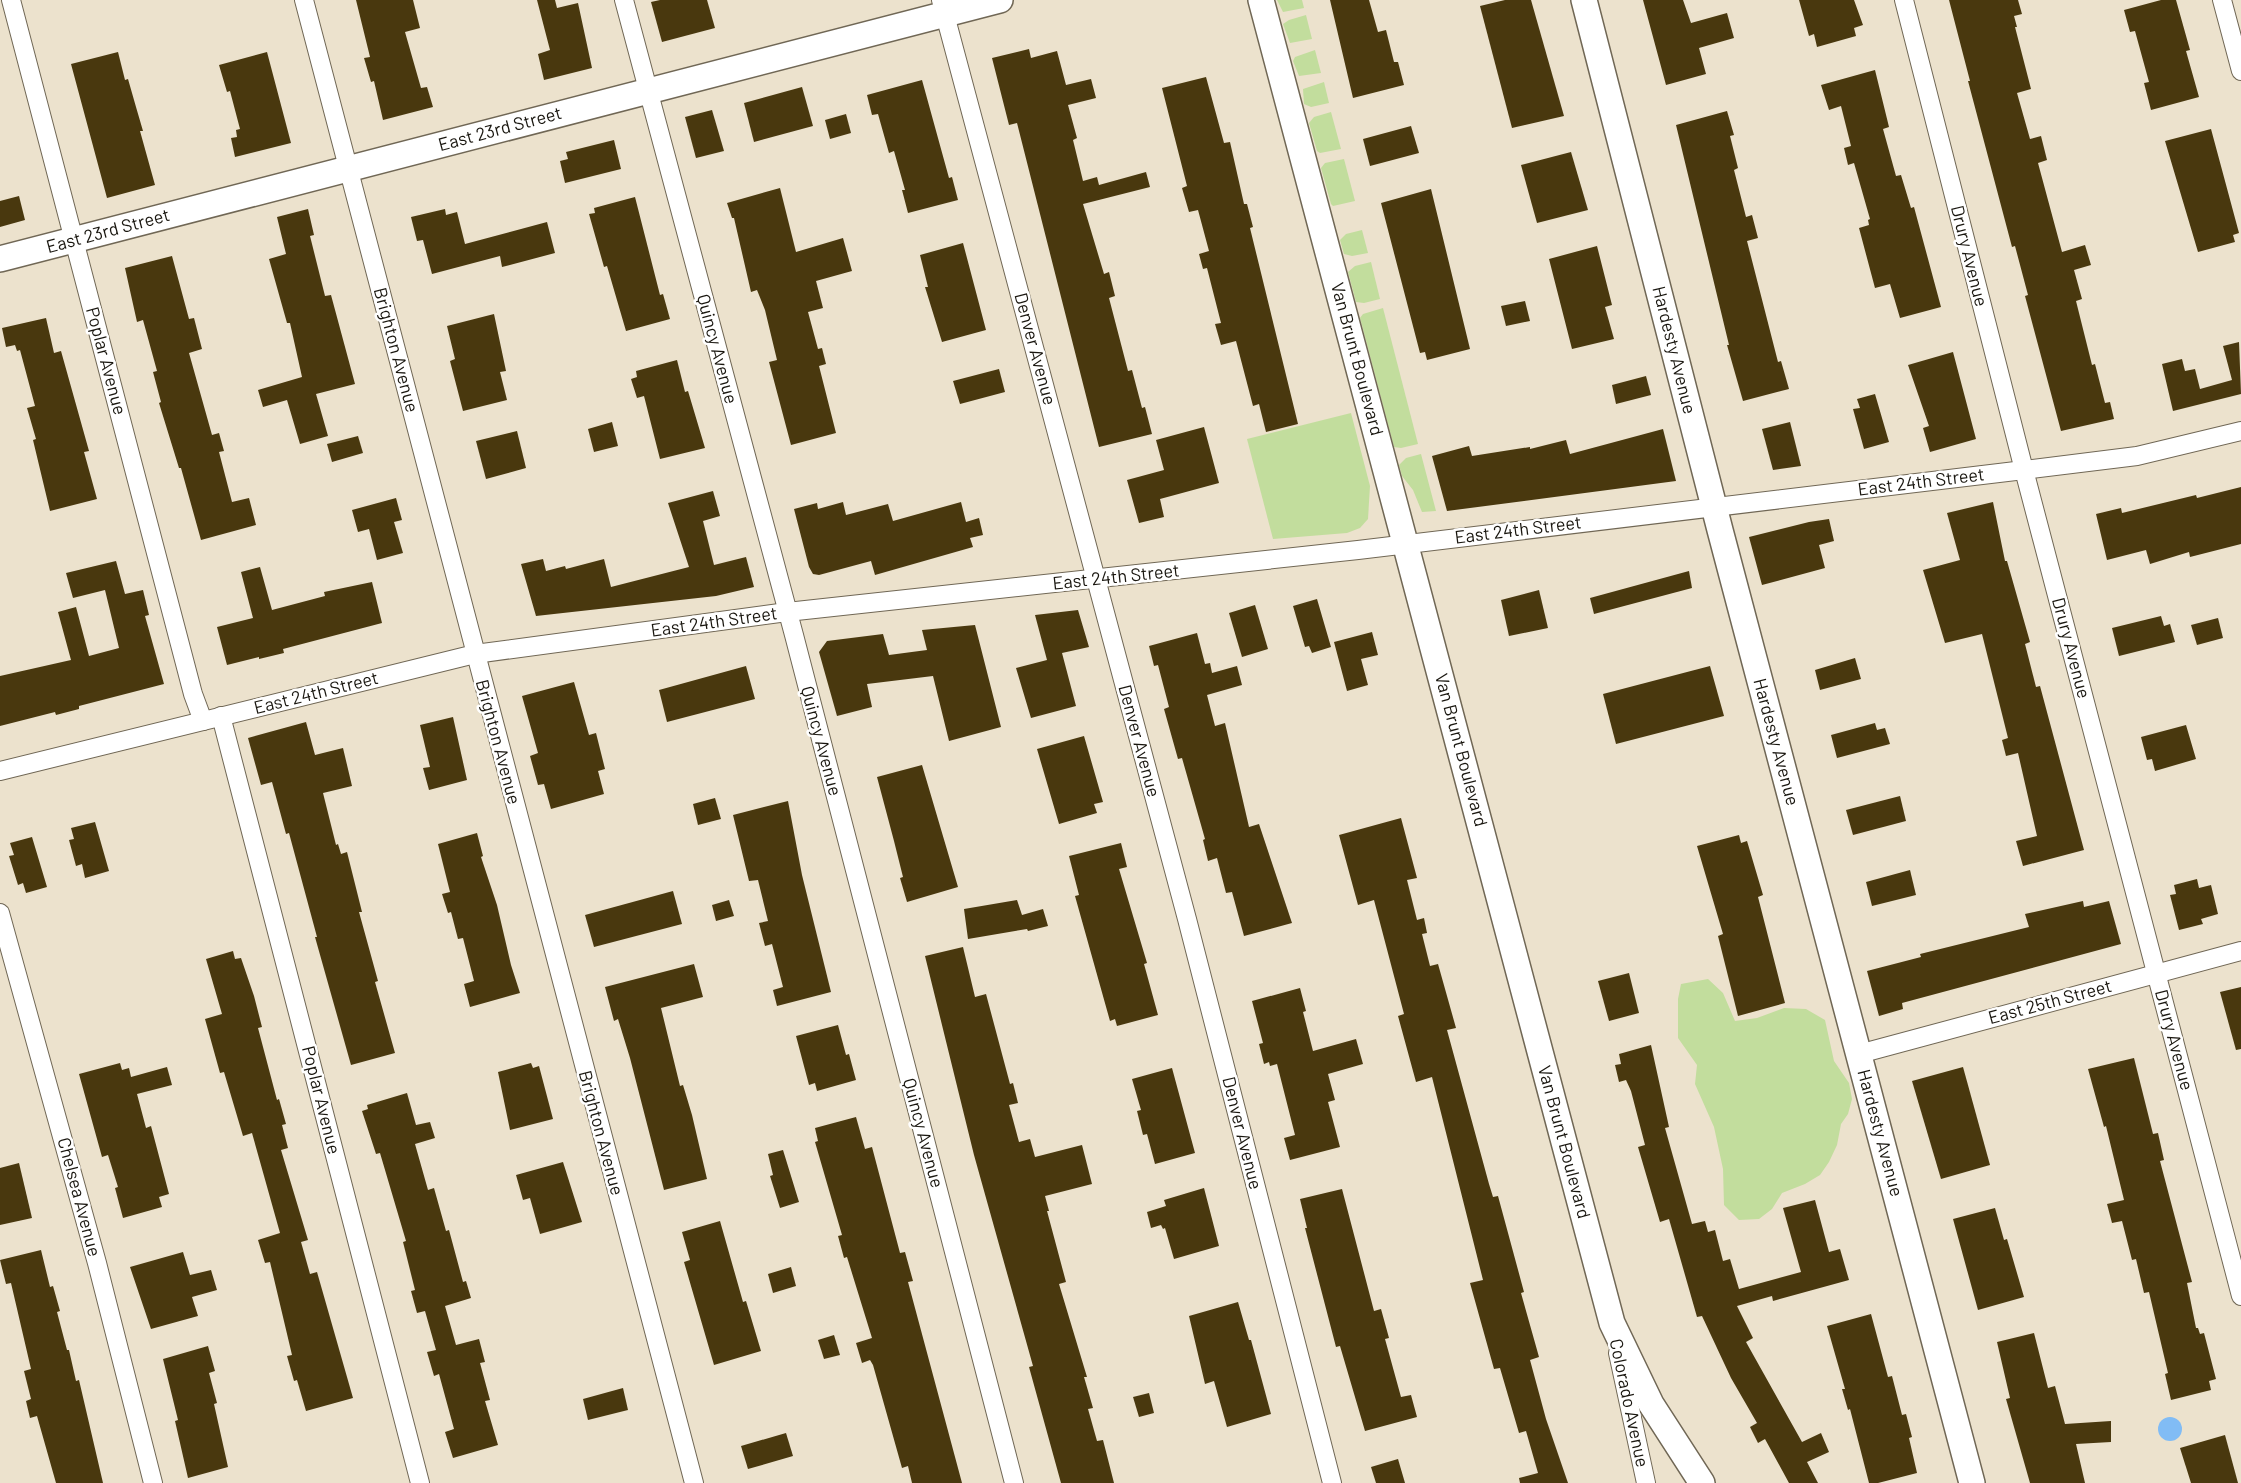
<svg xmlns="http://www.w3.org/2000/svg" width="2241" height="1483" font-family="Barlow,sans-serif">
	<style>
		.green { fill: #c2dd9d }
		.water { fill: #81bcf5 }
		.building { fill: #49380e }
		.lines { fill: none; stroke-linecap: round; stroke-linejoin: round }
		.street-casing { stroke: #706755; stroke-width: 20 }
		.secondary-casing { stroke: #706755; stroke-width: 28 }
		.street { stroke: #fff; stroke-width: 18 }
		.secondary { stroke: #fff; stroke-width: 25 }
		.labels { text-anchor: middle; stroke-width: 5; stroke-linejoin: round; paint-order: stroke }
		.street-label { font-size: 18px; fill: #19160f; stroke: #fff }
	</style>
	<rect width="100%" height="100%" fill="#ece2cd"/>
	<g class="green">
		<polygon points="1277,0 1302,0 1304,8 1283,12"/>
		<polygon points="1306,15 1312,39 1290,43 1283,24 1289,20"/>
		<polygon points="1315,50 1321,73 1299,76 1293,61 1295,57"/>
		<polygon points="1324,82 1329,103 1311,107 1304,104 1303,89"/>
		<polygon points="1331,112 1341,149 1320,153 1317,151 1309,123 1314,117"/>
		<polygon points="1344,159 1355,201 1333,206 1331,204 1321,168 1325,163"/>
		<polygon points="1362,230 1368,253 1352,256 1344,254 1340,240 1346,234"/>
		<polygon points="1371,262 1380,299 1364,303 1356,302 1348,272 1355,266"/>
		<polygon points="1383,308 1418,444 1401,448 1394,447 1360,318 1363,314"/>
		<polygon points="1351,413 1370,486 1368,519 1360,528 1347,533 1273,539 1247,439"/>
		<polygon points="1421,454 1436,511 1422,512 1413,490 1402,476 1399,465 1406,458"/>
		<polygon points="1708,979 1723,993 1735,1021 1757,1018 1784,1008 1806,1009 1825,1020 1834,1061 1849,1083 1852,1099 1848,1114 1841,1124 1837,1145 1829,1162 1820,1175 1805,1184 1782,1193 1772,1209 1759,1219 1739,1220 1724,1205 1723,1169 1714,1127 1695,1084 1697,1065 1678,1038 1678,999 1681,984"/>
	</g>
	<circle class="water" cx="2170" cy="1429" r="12"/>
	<g class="building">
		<polygon points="356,0 413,0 420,28 405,32 421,88 427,87 433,107 383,120 374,81 371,82 364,58 370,57"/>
		<polygon points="537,0 555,0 557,8 578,3 592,68 544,80 538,54 550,50"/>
		<polygon points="660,0 707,0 715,28 662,42 651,2"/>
		<polygon points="1330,0 1369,0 1378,32 1386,30 1394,62 1398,62 1404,85 1353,98"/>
		<polygon points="1505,0 1531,0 1564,116 1512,128 1480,6"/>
		<polygon points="1643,0 1683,0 1691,23 1727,13 1734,38 1699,48 1706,74 1666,85"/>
		<polygon points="1799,0 1854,0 1863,25 1854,28 1856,36 1817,47 1814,34 1809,36"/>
		<polygon points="1949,0 2018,0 2022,14 2014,16 2017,27 2015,27 2031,89 2017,93 2030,139 2041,136 2047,160 2038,163 2062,252 2085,245 2091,265 2074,270 2082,299 2076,301 2092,365 2095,364 2105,403 2110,402 2114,419 2061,431 2025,296 2028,295 2015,246 2012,247 1968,81 1970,81"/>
		<polygon points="2161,0 2176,0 2190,50 2186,51 2199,97 2151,110 2144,83 2149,82 2135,31 2130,32 2124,10"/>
		<polygon points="1029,49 1031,58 1057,51 1066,85 1091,79 1096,98 1068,105 1077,138 1073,140 1083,181 1097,177 1099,185 1146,172 1150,187 1083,204 1104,274 1109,272 1115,296 1109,298 1128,371 1132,370 1142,408 1145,407 1152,434 1099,447 1017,123 1009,125 992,58"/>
		<polygon points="118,52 125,80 128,79 136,107 143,131 140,131 155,185 107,198 71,64"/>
		<polygon points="267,52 291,143 235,157 231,138 237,137 236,130 240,129 230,91 227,92 219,65"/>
		<polygon points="1875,70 1889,127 1883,129 1896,176 1901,175 1911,208 1914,207 1941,307 1900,318 1890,284 1875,288 1859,228 1869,225 1868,220 1870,219 1854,163 1848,165 1844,148 1851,146 1841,106 1829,110 1821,85"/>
		<polygon points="1206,77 1224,143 1230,142 1244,204 1247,204 1253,227 1250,228 1298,424 1266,432 1259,404 1253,406 1236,341 1221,345 1215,324 1221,323 1207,268 1203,269 1199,254 1209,251 1198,210 1189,212 1182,188 1187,186 1162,88"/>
		<polygon points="922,80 949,178 952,177 958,200 908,213 902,190 905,190 894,151 889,153 878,114 872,115 867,95"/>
		<polygon points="802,87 813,126 754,142 744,103"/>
		<polygon points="712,110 724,151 696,158 685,117"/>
		<polygon points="1727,111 1734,135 1730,136 1738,168 1734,170 1746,217 1752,215 1758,238 1747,241 1778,362 1781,361 1789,389 1743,401 1727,345 1729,345 1676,125"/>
		<polygon points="846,114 851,133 830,139 825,120"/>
		<polygon points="1411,126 1419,153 1370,166 1363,139"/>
		<polygon points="2211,129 2239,233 2233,235 2235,242 2198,252 2165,141"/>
		<polygon points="614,140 621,169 565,183 560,161 568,159 566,152"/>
		<polygon points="1571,152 1588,210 1537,223 1521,165"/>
		<polygon points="780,188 796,252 843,238 852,271 816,281 823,308 808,312 818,349 822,348 826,364 819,366 836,433 791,445 769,362 777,360 765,310 757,290 751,292 734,218 732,218 727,203"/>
		<polygon points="1431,189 1470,349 1427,360 1425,352 1420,353 1381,203"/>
		<polygon points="19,196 25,220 0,227 0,201"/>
		<polygon points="635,197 660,295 663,294 670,319 626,331 607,266 604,267 589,214 595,213 594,208"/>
		<polygon points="308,209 314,235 310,236 325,296 331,295 355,384 316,394 328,436 300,444 287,400 263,407 258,390 302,377 290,323 287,323 269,259 286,254 277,217"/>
		<polygon points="445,209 446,215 457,212 465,244 547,222 555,253 502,267 500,256 432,274 423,240 417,241 411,217"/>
		<polygon points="963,243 986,330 942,342 925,287 928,287 920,255"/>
		<polygon points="1597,246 1612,305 1605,307 1614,339 1572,349 1549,259"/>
		<polygon points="172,256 189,319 194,318 202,349 189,353 212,435 219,433 224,451 219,452 232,502 249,498 256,525 201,540 181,468 179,468 159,403 161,402 153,372 157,371 143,320 137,322 125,268"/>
		<polygon points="1525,301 1530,321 1506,326 1501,306"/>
		<polygon points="494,314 506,371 500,372 507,400 463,411 450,361 455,359 447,326"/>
		<polygon points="46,318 54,353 61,351 89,451 84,452 97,499 50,511 33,440 36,439 27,408 35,406 20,350 17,351 15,345 6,347 2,328"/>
		<polygon points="2239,342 2241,394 2173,411 2162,364 2182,359 2185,371 2195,369 2200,389 2232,380 2223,346"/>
		<polygon points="1953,352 1976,439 1930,452 1923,428 1929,426 1908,365"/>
		<polygon points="677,360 685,392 688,391 705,448 660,459 644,396 637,398 631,379 637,377 636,371"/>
		<polygon points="999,369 1005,392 960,404 953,381"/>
		<polygon points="1646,376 1651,395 1616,404 1612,385"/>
		<polygon points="1875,394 1889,442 1864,449 1853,409 1860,408 1857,399"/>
		<polygon points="612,422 618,446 594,452 588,429"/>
		<polygon points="1790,422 1801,466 1773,470 1762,429"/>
		<polygon points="1204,427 1219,483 1160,499 1164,517 1139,523 1127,480 1164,470 1156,440"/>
		<polygon points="1663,429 1676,481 1447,511 1432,456 1469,446 1472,456 1530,447 1530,449 1566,440 1570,454"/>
		<polygon points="517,431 526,468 486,479 476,441"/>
		<polygon points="358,436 363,453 332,462 327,444"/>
		<polygon points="2241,487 2241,544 2190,557 2189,552 2150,564 2146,550 2107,560 2096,514 2121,508 2122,513 2196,495 2197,498"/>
		<polygon points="713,491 720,516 703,521 714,565 746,557 754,587 716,596 536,616 521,564 543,559 546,571 565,566 566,569 604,559 611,587 689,567 668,503"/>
		<polygon points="396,498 402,520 394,522 403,553 377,560 369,529 358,532 352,510"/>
		<polygon points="843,502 846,515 888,504 893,521 961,502 966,522 979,518 983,535 970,538 973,547 875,575 871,561 819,575 813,574 809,567 794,509 817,503 818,509"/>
		<polygon points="1993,502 2005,561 2007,561 2030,642 2025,644 2036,687 2040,686 2084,850 2023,866 2016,841 2037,836 2018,753 2006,756 2002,740 2008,738 1982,634 1945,643 1923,570 1960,560 1947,513"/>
		<polygon points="1829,519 1834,541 1819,545 1825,568 1762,585 1749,537 1809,522"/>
		<polygon points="116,561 125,594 143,590 149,615 145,616 164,684 79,706 79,709 56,715 55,712 0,726 0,676 71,660 58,612 76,607 89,656 119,648 105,590 73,598 66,573"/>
		<polygon points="260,567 272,610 325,596 324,592 372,582 382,623 283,649 284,653 259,659 259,657 227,665 217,627 253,618 241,572"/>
		<polygon points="1689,571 1692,588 1594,614 1590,598"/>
		<polygon points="1539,590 1548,628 1509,636 1501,600"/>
		<polygon points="1317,599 1331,647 1312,653 1309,646 1305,647 1293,606"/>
		<polygon points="1255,605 1268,649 1242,657 1229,613"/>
		<polygon points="1078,610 1089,647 1062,653 1076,706 1031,718 1016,668 1047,660 1035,615"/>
		<polygon points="2161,616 2164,626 2170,624 2175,642 2119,656 2112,628"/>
		<polygon points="2218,618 2223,638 2197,645 2191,625"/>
		<polygon points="975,625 1001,727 949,741 933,676 867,684 872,707 837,716 819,652 827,641 883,634 889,655 927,650 922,630"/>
		<polygon points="1372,632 1378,655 1361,659 1368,685 1347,691 1334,642"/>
		<polygon points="1197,633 1205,664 1210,663 1212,673 1237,666 1242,685 1207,695 1215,726 1225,723 1249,827 1259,824 1292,923 1244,936 1232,892 1226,893 1217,858 1208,861 1203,840 1205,839 1182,758 1178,759 1164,709 1169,707 1158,665 1154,666 1149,646"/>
		<polygon points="1855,658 1861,679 1820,690 1815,670"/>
		<polygon points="746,666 755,699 667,722 659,690"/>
		<polygon points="1710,666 1724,716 1616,744 1603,694"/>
		<polygon points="574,682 589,735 596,733 605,769 598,771 604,794 551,809 544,784 538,785 530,756 538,753 522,696"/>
		<polygon points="453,717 467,780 429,790 423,768 430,767 420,725"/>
		<polygon points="306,722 315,755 343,748 352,786 323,793 336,845 338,844 341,854 347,852 362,912 359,912 378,981 375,982 395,1053 351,1065 315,937 317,937 289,833 286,834 272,782 261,785 248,738"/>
		<polygon points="1875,723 1877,730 1885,728 1890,744 1837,758 1831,735"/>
		<polygon points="2186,725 2196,759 2155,771 2152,759 2147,760 2141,737"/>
		<polygon points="1084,736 1103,802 1094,804 1097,813 1059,824 1037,749"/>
		<polygon points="922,765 958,887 907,902 900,878 903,877 894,841 877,777"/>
		<polygon points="1900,796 1906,821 1853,835 1846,810"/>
		<polygon points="715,798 721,819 698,825 693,804"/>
		<polygon points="788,801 802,875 831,992 777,1006 773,990 783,987 772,944 765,946 759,923 768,921 758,880 749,881 733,815"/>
		<polygon points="1401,818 1417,878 1407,880 1417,920 1424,918 1427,933 1422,934 1430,966 1438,964 1456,1028 1447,1030 1489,1184 1493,1197 1498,1196 1524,1292 1521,1293 1539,1357 1530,1360 1546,1419 1568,1483 1520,1483 1519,1478 1538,1473 1526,1431 1519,1433 1500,1368 1494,1369 1470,1283 1483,1280 1432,1077 1416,1082 1398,1016 1404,1014 1374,900 1358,905 1339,835"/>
		<polygon points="95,822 109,871 85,878 82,864 76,866 69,840 74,839 71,828"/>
		<polygon points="477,833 483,856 481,857 497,905 511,965 520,993 470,1007 464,984 474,981 463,938 458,939 451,912 448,913 442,894 450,892 438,844"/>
		<polygon points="1739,835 1741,843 1747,841 1763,895 1758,897 1785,1003 1738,1016 1718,936 1723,934 1697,846"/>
		<polygon points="32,837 47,887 26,893 23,883 18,885 9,856 14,855 10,843"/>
		<polygon points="1121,843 1127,867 1119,869 1147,963 1144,964 1158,1015 1117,1026 1115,1019 1110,1021 1075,896 1079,895 1069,856"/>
		<polygon points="1910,870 1916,895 1872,906 1866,882"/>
		<polygon points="2197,879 2199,888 2211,885 2218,914 2201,919 2203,924 2179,930 2170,895 2176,894 2174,885"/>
		<polygon points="673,891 682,924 594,947 585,915"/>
		<polygon points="729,900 734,916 716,921 712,905"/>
		<polygon points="1017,900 1022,915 1043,909 1048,926 1028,931 1027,929 968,939 964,909"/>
		<polygon points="2083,901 2084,907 2109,901 2121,944 1902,1003 1903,1009 1879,1016 1867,971 1921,957 1920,954 2029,927 2025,914"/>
		<polygon points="963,947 975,997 986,994 1010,1084 1013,1083 1018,1103 1009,1105 1019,1142 1030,1139 1035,1157 1082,1145 1092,1184 1045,1196 1049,1211 1047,1211 1066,1282 1059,1284 1087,1377 1084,1377 1093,1408 1088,1409 1097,1441 1103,1440 1114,1483 1061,1483 1029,1367 1033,1366 974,1155 925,956"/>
		<polygon points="233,951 235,959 241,958 254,996 262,1027 258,1028 277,1100 279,1099 286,1124 282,1125 288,1148 281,1150 308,1240 301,1242 310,1274 317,1272 353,1398 306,1411 297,1380 294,1381 287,1356 292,1355 270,1262 265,1263 258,1240 280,1233 252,1133 243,1136 224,1072 220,1073 205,1019 222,1014 206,959"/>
		<polygon points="694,964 703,997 661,1008 680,1086 683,1085 692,1115 707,1179 664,1190 630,1058 618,1019 614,1021 605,987"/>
		<polygon points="1629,973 1639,1013 1609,1021 1598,981"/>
		<polygon points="2241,987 2241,1049 2236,1050 2220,992"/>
		<polygon points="1300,988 1306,1011 1303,1012 1313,1051 1356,1039 1363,1064 1328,1074 1335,1100 1328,1102 1340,1147 1290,1160 1284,1138 1295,1135 1277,1064 1270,1066 1269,1062 1264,1064 1259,1044 1263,1043 1252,1001"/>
		<polygon points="838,1025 846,1055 849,1054 856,1080 817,1091 815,1083 809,1085 796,1036"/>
		<polygon points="1651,1045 1669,1127 1665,1128 1692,1224 1705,1221 1708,1232 1715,1230 1723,1261 1730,1259 1739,1289 1801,1272 1783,1208 1815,1200 1829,1252 1840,1249 1849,1280 1773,1301 1772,1296 1737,1306 1753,1338 1746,1342 1802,1442 1821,1433 1829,1452 1807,1462 1818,1483 1789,1483 1765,1439 1758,1443 1750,1427 1757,1423 1731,1378 1702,1316 1697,1317 1669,1219 1660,1222 1638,1147 1645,1145 1631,1091 1626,1080 1619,1082 1615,1065 1621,1064 1619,1054"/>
		<polygon points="2134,1058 2153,1134 2158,1133 2164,1160 2160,1161 2192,1282 2187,1283 2196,1328 2198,1328 2200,1334 2204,1333 2216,1379 2209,1381 2211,1390 2171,1400 2165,1374 2168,1373 2149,1292 2144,1293 2136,1259 2132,1260 2122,1221 2112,1223 2107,1204 2124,1200 2106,1126 2104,1127 2088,1069"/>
		<polygon points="120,1063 122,1070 129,1068 131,1077 167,1067 172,1085 137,1094 146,1128 151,1126 169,1194 159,1197 162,1207 123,1218 115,1188 118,1187 108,1155 102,1157 79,1074"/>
		<polygon points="531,1063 533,1068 539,1066 553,1119 510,1130 498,1072"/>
		<polygon points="1963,1067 1990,1165 1941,1179 1912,1081"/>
		<polygon points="1172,1068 1195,1153 1155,1164 1147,1134 1143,1135 1137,1111 1141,1110 1132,1079"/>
		<polygon points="407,1093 416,1125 430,1122 435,1138 415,1144 428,1190 434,1188 446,1231 449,1230 463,1282 466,1281 471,1298 445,1306 456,1345 479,1339 485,1362 480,1363 490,1400 485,1401 498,1445 453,1458 445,1432 454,1429 439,1374 434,1376 427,1352 436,1350 425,1311 417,1313 411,1291 415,1290 403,1242 406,1241 380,1153 376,1154 362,1111 368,1109 367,1105"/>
		<polygon points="856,1117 865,1149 872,1147 900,1253 905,1252 913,1281 908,1282 962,1483 912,1483 908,1466 902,1468 873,1365 870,1360 862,1363 856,1343 872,1338 847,1257 844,1258 838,1236 842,1235 815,1142 818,1141 815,1128"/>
		<polygon points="783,1150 799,1202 780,1208 770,1176 773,1175 768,1154"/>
		<polygon points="563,1162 582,1222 540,1234 530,1198 523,1200 516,1175"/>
		<polygon points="19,1163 32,1218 0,1225 0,1168"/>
		<polygon points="1204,1188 1219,1246 1174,1259 1165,1228 1163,1229 1161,1225 1151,1228 1147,1212 1166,1206 1164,1200"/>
		<polygon points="1342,1189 1374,1311 1381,1309 1389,1338 1385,1339 1401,1397 1411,1395 1417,1417 1365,1431 1340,1346 1336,1347 1305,1228 1307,1228 1300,1199"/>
		<polygon points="1995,1208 2004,1240 2007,1239 2024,1297 1978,1310 1953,1219"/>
		<polygon points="720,1221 743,1302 746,1301 761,1351 714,1365 684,1262 690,1260 682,1232"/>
		<polygon points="41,1250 50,1287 53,1286 60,1311 57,1312 67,1350 69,1350 76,1381 79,1380 103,1483 56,1483 37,1416 30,1418 26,1401 31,1399 24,1371 31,1369 11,1283 6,1284 0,1260"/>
		<polygon points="183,1252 190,1275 211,1270 217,1290 192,1297 198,1316 151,1329 130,1267"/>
		<polygon points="791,1267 796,1286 773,1293 768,1274"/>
		<polygon points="1238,1302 1249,1340 1251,1340 1271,1414 1227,1427 1214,1381 1205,1384 1189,1316"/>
		<polygon points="1871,1314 1888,1377 1892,1376 1902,1415 1906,1414 1912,1437 1909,1438 1917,1473 1878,1483 1869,1483 1850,1409 1848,1410 1842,1389 1845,1389 1827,1326"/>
		<polygon points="2034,1333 2048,1388 2055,1386 2065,1424 2111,1421 2111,1442 2076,1444 2085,1483 2030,1483 2006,1399 2010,1398 1997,1342"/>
		<polygon points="834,1335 840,1355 824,1359 818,1340"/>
		<polygon points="208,1346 215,1371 209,1373 217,1403 214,1404 228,1467 188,1478 175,1421 178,1420 163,1359"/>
		<polygon points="623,1388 628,1410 588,1420 583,1399"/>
		<polygon points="1149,1393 1154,1413 1139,1417 1133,1397"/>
		<polygon points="786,1433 793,1456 748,1469 741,1446"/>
		<polygon points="2225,1435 2238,1483 2191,1483 2180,1448"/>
		<polygon points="1398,1459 1405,1483 1376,1483 1371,1467"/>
	</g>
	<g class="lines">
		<g class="street-casing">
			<g id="street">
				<polyline points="11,0 193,694 203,721"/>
				<polyline points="304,0 694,1483"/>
				<polyline points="624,0 794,635 1014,1483"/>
				<polyline points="941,0 1187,919 1332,1483"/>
				<polyline points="1904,0 2024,470 2241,1296"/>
				<polyline points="2222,0 2241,71"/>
				<polyline points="221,716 420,1483"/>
				<polyline points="0,771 475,654 787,612 1358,550 2024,470 2137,456 2241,431"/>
				<polyline points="0,913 97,1263 153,1483"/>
				<polyline points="1859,1054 2241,951"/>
				<polyline points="1618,1353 1646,1483"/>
			</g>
		</g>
		<g class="secondary-casing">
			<g id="secondary">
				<polyline points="1261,0 1612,1323 1651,1404 1702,1483"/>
				<polyline points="1584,0 1720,530 1972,1483"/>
				<polyline points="0,259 1000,0"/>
			</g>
		</g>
		<use href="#street" class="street"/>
		<use href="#secondary" class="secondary"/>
	</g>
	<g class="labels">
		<g class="street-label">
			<text transform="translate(500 129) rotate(-15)" y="6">East 23rd Street</text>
			<text transform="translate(108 231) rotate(-15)" y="6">East 23rd Street</text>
			<text transform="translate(1969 256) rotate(76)" y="6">Drury Avenue</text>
			<text transform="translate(717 349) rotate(75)" y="6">Quincy Avenue</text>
			<text transform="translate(1035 349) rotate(75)" y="6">Denver Avenue</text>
			<text transform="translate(396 350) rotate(75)" y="6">Brighton Avenue</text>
			<text transform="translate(1674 350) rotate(76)" y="6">Hardesty Avenue</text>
			<text transform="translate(1357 359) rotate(75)" y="6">Van Brunt Boulevard</text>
			<text transform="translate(106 361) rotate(75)" y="6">Poplar Avenue</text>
			<text transform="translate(1921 482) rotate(-7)" y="6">East 24th Street</text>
			<text transform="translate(1518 530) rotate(-7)" y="6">East 24th Street</text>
			<text transform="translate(1116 577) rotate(-6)" y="6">East 24th Street</text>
			<text transform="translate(714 622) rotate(-8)" y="6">East 24th Street</text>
			<text transform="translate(2071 648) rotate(75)" y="6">Drury Avenue</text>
			<text transform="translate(316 693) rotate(-14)" y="6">East 24th Street</text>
			<text transform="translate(821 741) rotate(75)" y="6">Quincy Avenue</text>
			<text transform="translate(1139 741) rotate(75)" y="6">Denver Avenue</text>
			<text transform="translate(498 742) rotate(75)" y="6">Brighton Avenue</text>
			<text transform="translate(1776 742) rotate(75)" y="6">Hardesty Avenue</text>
			<text transform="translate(1461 750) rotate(75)" y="6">Van Brunt Boulevard</text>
			<text transform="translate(2050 1002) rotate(-15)" y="6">East 25th Street</text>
			<text transform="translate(2174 1040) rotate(75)" y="6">Drury Avenue</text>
			<text transform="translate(321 1100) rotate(76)" y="6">Poplar Avenue</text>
			<text transform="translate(601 1133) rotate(75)" y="6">Brighton Avenue</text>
			<text transform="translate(923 1133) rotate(75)" y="6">Quincy Avenue</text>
			<text transform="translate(1242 1133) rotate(76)" y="6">Denver Avenue</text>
			<text transform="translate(1880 1133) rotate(75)" y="6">Hardesty Avenue</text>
			<text transform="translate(1564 1142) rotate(75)" y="6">Van Brunt Boulevard</text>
			<text transform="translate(79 1197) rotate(75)" y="6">Chelsea Avenue</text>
			<text transform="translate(1629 1403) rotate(78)" y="6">Colorado Avenue</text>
		</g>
	</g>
</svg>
